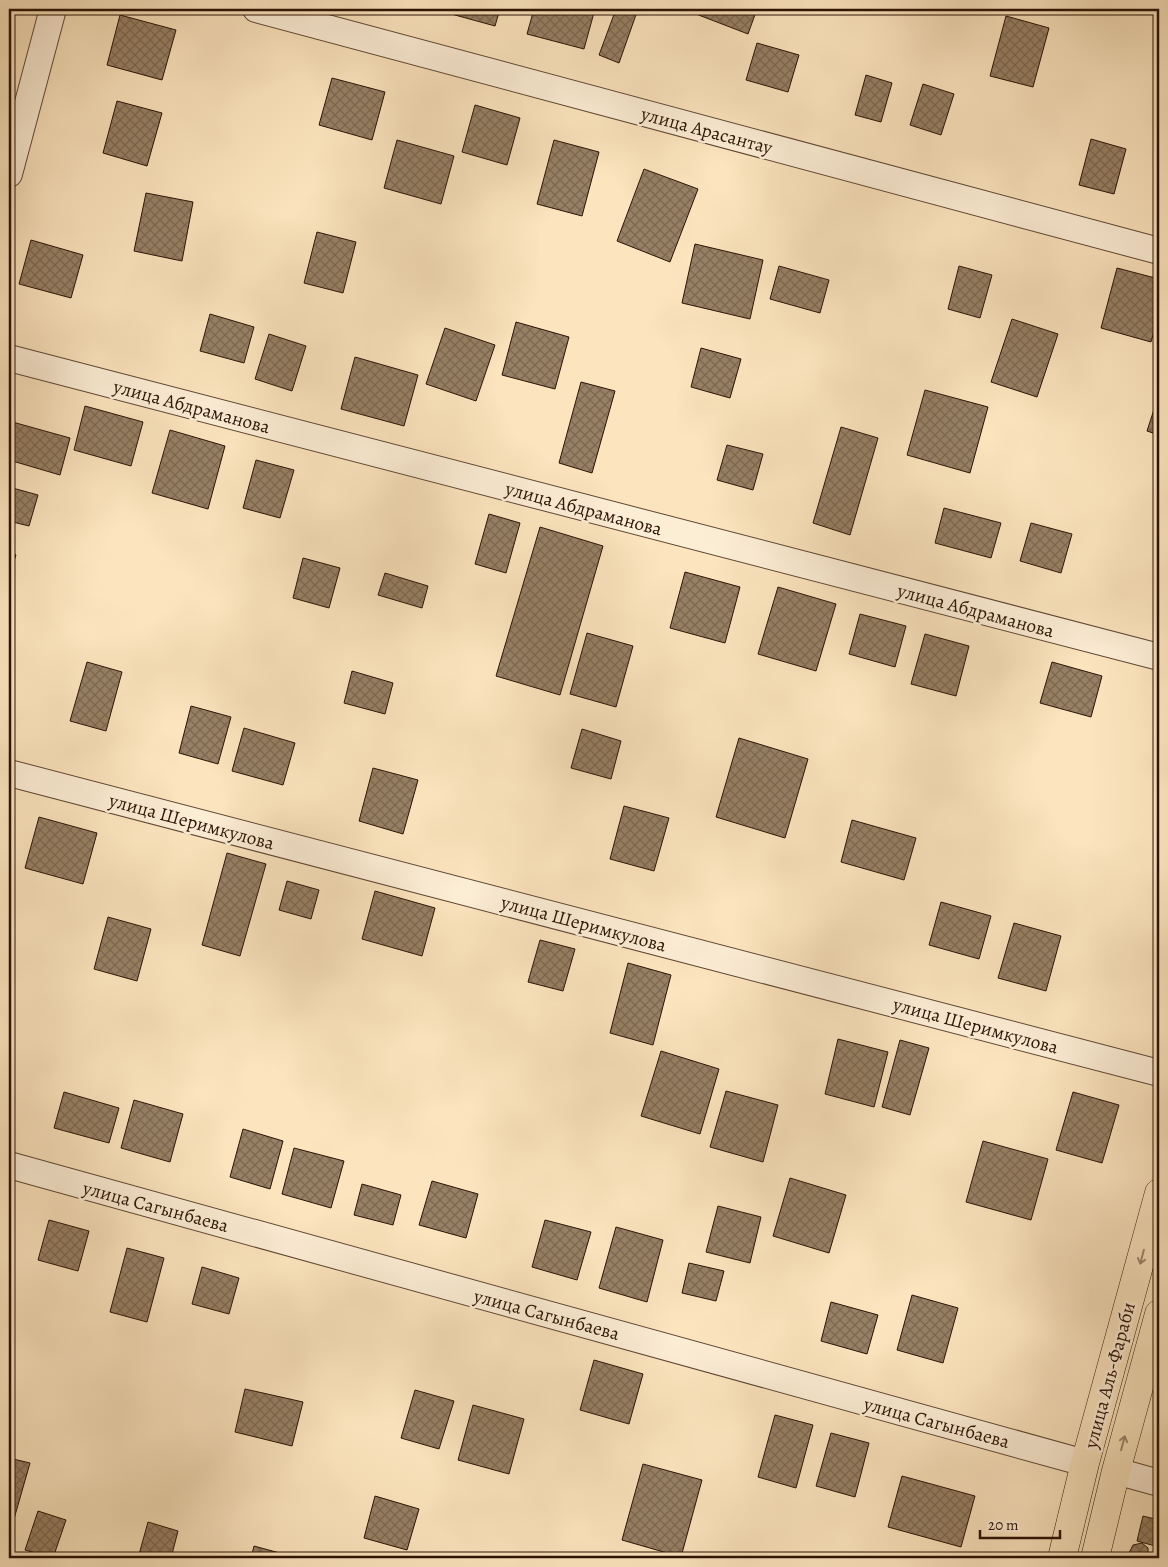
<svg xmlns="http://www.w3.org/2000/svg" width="1168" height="1567" font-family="Alegreya,serif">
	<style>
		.building { fill: url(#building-cross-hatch); stroke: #2b1305 }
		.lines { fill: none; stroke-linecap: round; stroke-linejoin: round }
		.minor-casing { stroke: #5f4733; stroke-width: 28 }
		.primary-casing { stroke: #2b1305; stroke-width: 29 }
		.minor { stroke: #fcedd5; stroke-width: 26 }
		.primary { stroke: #fbe4be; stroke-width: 28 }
		.oneway { stroke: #9d866b }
		.labels { text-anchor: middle; stroke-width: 5; stroke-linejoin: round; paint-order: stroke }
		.street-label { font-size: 19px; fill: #2b1305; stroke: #fcedd5 }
	</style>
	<defs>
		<pattern id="building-cross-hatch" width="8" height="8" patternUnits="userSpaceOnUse" patternTransform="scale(1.25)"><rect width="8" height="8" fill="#978065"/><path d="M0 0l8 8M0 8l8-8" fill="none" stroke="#7b6851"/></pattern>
	</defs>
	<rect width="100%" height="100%" fill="#fbe4be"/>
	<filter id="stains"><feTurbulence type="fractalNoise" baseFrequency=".004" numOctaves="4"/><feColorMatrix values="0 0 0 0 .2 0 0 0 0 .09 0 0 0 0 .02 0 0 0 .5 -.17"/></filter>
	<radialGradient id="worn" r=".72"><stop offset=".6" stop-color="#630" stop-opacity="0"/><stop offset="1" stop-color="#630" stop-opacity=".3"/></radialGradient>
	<g class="building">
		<polygon points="445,9 500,9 495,26 444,12"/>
		<polygon points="534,9 595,9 584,49 527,34"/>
		<polygon points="616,9 638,9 619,63 599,55"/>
		<polygon points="683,9 757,9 748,34"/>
		<polygon points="120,15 176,30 162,80 107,65"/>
		<polygon points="1006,16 1049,28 1033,87 990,76"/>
		<polygon points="757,43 799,55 788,92 746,80"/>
		<polygon points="866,75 892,83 881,122 855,115"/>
		<polygon points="332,78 385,92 372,140 319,125"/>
		<polygon points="923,84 954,94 941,135 910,125"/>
		<polygon points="117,101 162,113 147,166 103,153"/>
		<polygon points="475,105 520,118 507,165 462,152"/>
		<polygon points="1091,139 1126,149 1114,194 1079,185"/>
		<polygon points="397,140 454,156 441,204 384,188"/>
		<polygon points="554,140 599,152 582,216 537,204"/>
		<polygon points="644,169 698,189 670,262 617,241"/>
		<polygon points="146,193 193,202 182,261 134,251"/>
		<polygon points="317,232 356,242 343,293 304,283"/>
		<polygon points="31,240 83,255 71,298 19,284"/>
		<polygon points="695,244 763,260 750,319 682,303"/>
		<polygon points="779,266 829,280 820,313 770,299"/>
		<polygon points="959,266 992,275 980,318 948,309"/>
		<polygon points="1117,268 1159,279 1159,314 1151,342 1101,328"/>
		<polygon points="210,314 254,327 244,363 200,351"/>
		<polygon points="1012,319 1058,334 1037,397 991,382"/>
		<polygon points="516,322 569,337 555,389 502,375"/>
		<polygon points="445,328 495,345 476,401 426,384"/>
		<polygon points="269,334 306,346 292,391 255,379"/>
		<polygon points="701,348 741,359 730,398 691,387"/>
		<polygon points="355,357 418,375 404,426 341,409"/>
		<polygon points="581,382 615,391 592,473 559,463"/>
		<polygon points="925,390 988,407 970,473 907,455"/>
		<polygon points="1159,394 1159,435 1147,431"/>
		<polygon points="85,406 143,422 131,466 74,450"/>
		<polygon points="9,421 70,438 60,475 9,460"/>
		<polygon points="841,427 878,438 850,535 813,523"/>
		<polygon points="170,430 225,446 208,509 152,493"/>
		<polygon points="727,445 763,454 753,490 717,480"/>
		<polygon points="256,460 294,470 280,518 243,508"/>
		<polygon points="9,487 38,495 29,526 9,521"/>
		<polygon points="944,508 1001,523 991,558 935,543"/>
		<polygon points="489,514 520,523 506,573 475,564"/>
		<polygon points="1031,523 1072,534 1061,573 1020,561"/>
		<polygon points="540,527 603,546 560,695 496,676"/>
		<polygon points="9,552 16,555 9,576"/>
		<polygon points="303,558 340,568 329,608 293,598"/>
		<polygon points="685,572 740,587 725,643 670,628"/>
		<polygon points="385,573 428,586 422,608 378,595"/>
		<polygon points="778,587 836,604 816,671 758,654"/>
		<polygon points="860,614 906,626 895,667 849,654"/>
		<polygon points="587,633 633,646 616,707 570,694"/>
		<polygon points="925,634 969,646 956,696 911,684"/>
		<polygon points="87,662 122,672 106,731 70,721"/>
		<polygon points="1052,662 1102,676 1091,717 1040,703"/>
		<polygon points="352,671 393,683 385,714 344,703"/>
		<polygon points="191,706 231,717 218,764 179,753"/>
		<polygon points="244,728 295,743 283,785 232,771"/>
		<polygon points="582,729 621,741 611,779 571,768"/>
		<polygon points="739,738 808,759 785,838 716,817"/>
		<polygon points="373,768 418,780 403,834 359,821"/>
		<polygon points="624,806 669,818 654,871 610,859"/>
		<polygon points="39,817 97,833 83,884 25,868"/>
		<polygon points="852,820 916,838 904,880 841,862"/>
		<polygon points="227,853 266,864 240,956 202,945"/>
		<polygon points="287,881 319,890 311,919 279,910"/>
		<polygon points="375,891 435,908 422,956 362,939"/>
		<polygon points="941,902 991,916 979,959 929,945"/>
		<polygon points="108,917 151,929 137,981 94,969"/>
		<polygon points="1014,923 1061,936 1046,991 998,978"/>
		<polygon points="540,940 575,949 563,991 528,982"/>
		<polygon points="628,963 671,975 653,1045 610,1033"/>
		<polygon points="838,1039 888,1052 874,1107 825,1094"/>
		<polygon points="900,1040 929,1048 910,1115 882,1107"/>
		<polygon points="661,1051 719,1069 700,1134 641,1116"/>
		<polygon points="726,1091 778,1105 763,1162 710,1147"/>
		<polygon points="64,1092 119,1108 109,1143 54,1128"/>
		<polygon points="1073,1092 1119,1105 1102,1163 1056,1150"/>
		<polygon points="134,1100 183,1114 170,1162 121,1148"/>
		<polygon points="243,1129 283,1141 270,1189 230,1177"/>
		<polygon points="983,1141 1048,1159 1031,1220 966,1202"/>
		<polygon points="294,1148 344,1161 331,1208 282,1194"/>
		<polygon points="790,1178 846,1195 829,1253 773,1236"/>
		<polygon points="432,1181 478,1194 466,1238 419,1225"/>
		<polygon points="362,1184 401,1195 393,1225 354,1215"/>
		<polygon points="718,1206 761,1217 750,1263 706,1252"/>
		<polygon points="49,1220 89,1231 78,1271 38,1260"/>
		<polygon points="545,1220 591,1232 577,1280 532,1267"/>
		<polygon points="616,1227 663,1240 647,1302 599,1288"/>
		<polygon points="127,1248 164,1258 147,1322 110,1312"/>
		<polygon points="689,1263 724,1271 716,1301 682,1293"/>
		<polygon points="202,1267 239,1278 229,1314 192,1304"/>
		<polygon points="912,1295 958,1308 943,1363 897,1350"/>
		<polygon points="831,1302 878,1315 867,1354 821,1341"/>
		<polygon points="594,1360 643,1374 629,1424 580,1410"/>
		<polygon points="245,1389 303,1402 292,1446 235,1432"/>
		<polygon points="415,1390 454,1401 439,1449 401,1438"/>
		<polygon points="473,1405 524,1419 509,1474 458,1460"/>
		<polygon points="775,1415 813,1425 796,1488 758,1477"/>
		<polygon points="831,1433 869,1443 855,1497 816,1486"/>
		<polygon points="9,1458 30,1463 14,1519 9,1518"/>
		<polygon points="643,1464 702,1480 681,1557 622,1540"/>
		<polygon points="902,1476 975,1496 961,1547 888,1527"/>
		<polygon points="375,1496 419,1509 407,1550 364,1538"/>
		<polygon points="38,1511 66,1520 53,1558 25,1550"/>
		<polygon points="1143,1516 1159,1520 1159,1547 1137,1541"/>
		<polygon points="148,1522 178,1531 171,1558 138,1558"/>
		<polygon points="1142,1543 1148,1548 1148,1557 1132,1558 1129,1553 1133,1545"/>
		<polygon points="254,1546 298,1558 251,1558"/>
	</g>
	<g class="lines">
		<g class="minor-casing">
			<g id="minor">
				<polyline points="256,9 1159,251"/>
				<polyline points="9,174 53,9"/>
				<polyline points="9,358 1159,657"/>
				<polyline points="9,773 1159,1073"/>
				<polyline points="9,1165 1085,1463"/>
				<polyline points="1116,1471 1159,1483"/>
			</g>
		</g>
		<g class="primary-casing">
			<g id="primary">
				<polyline points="1062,1558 1085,1463 1159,1193"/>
				<polyline points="1095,1558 1116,1471 1159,1314"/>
			</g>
		</g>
		<use href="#minor" class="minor"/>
		<use href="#primary" class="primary"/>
	</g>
	<defs><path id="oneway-shaft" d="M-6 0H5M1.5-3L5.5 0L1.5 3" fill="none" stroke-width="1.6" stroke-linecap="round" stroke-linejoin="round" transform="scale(1.25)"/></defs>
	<g class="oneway">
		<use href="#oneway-shaft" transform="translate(1142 1257) rotate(105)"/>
		<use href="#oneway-shaft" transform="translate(1123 1443) rotate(-75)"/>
	</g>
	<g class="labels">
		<g class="street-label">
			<text transform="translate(707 130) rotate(15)" y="7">улица Арасантау</text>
			<text transform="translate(192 406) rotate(15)" y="7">улица Абдраманова</text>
			<text transform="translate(584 508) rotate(15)" y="7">улица Абдраманова</text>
			<text transform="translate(976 610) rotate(15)" y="7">улица Абдраманова</text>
			<text transform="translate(192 821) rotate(15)" y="7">улица Шеримкулова</text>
			<text transform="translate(584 923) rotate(15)" y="7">улица Шеримкулова</text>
			<text transform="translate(976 1025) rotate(15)" y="7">улица Шеримкулова</text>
			<text transform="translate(156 1206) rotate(15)" y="7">улица Сагынбаева</text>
			<text transform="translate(547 1314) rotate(15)" y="7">улица Сагынбаева</text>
			<text transform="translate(1109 1375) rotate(-75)" y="7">улица Аль-Фараби</text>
			<text transform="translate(937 1422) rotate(15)" y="7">улица Сагынбаева</text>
		</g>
	</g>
	<rect width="1168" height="1567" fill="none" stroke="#fbe4be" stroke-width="30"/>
	<rect x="10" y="10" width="1148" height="1547" fill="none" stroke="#2b1305" stroke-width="2.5"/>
	<rect x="15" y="15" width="1138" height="1537" fill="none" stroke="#2b1305"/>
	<path d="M980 1530v8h80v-8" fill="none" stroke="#2b1305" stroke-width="2.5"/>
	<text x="988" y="1530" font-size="15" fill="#2b1305" stroke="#fcedd5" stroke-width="4" paint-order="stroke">20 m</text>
	<rect width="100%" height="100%" filter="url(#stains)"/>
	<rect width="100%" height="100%" fill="url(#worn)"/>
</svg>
